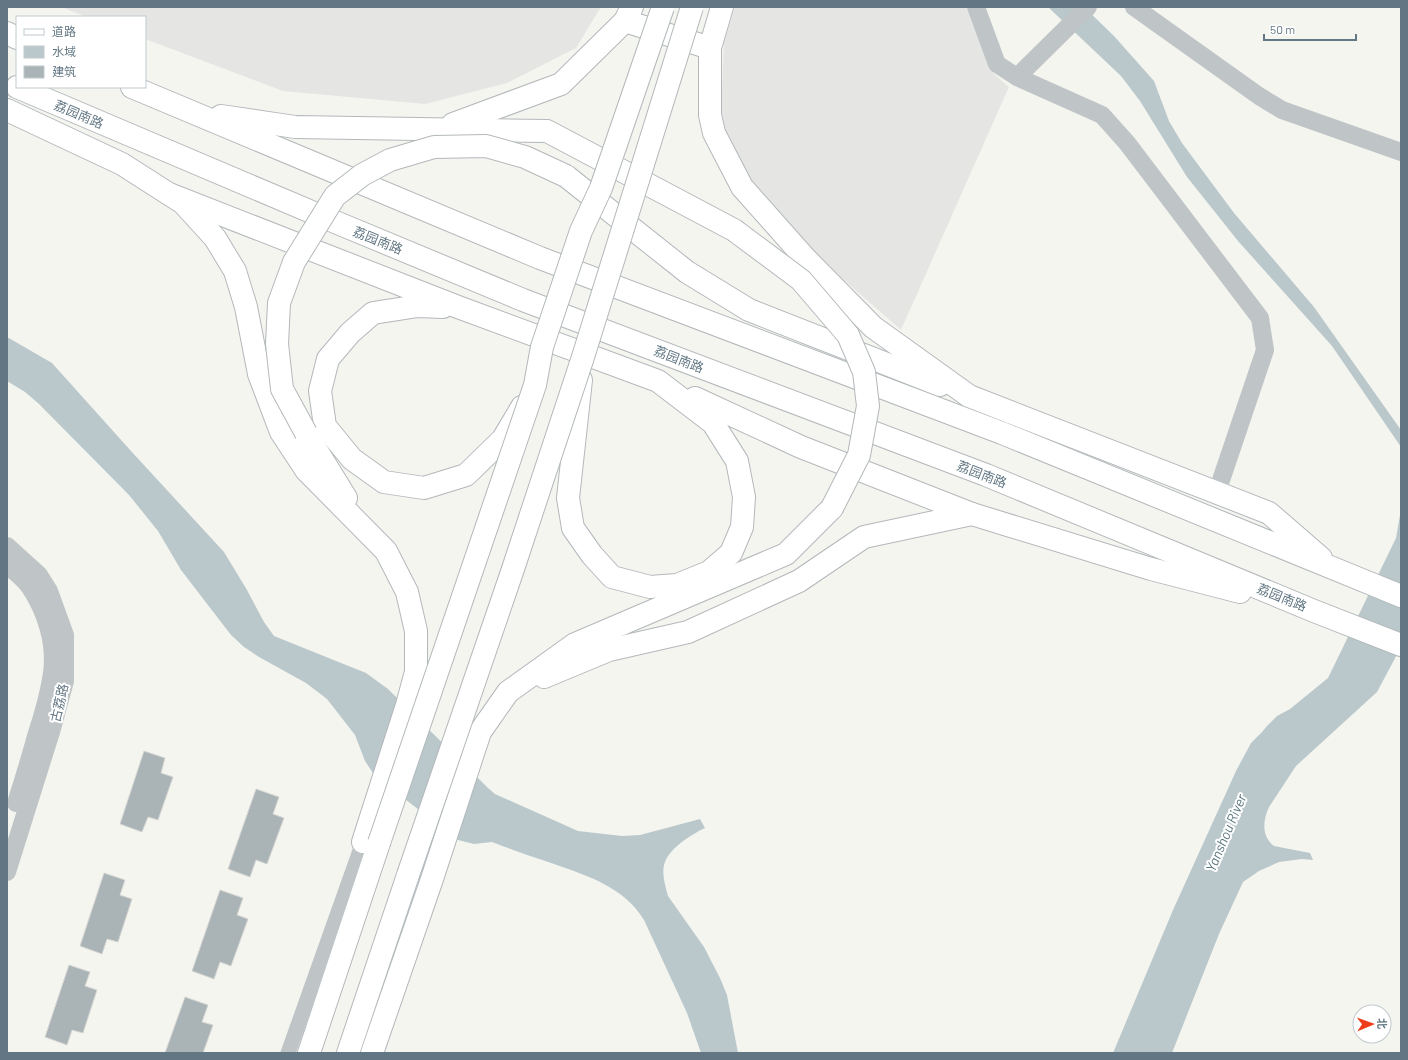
<svg xmlns="http://www.w3.org/2000/svg" width="1408" height="1060" font-family="Barlow,'Noto Sans SC',sans-serif">
	<style>
		.built { fill: #e5e6e4 }
		.water { fill: #bac8cc }
		.building { fill: #aab4b7; stroke: #d6d6d3 }
		.lines { fill: none; stroke-linecap: round; stroke-linejoin: round }
		.primary-casing { stroke: #b3b8bb; stroke-width: 24 }
		.minor { stroke: #bfc5c7; stroke-width: 15 }
		.tertiary { stroke: #bfc5c7; stroke-width: 18 }
		.primary { stroke: #fff; stroke-width: 22 }
		.primary-bridge-casing { stroke: #b3b8bb; stroke-width: 24; stroke-linecap: butt }
		.primary-bridge { stroke: #fff; stroke-width: 22 }
		.labels { text-anchor: middle; stroke-width: 4; stroke-linejoin: round; paint-order: stroke }
		.street-label { font-size: 13px; fill: #627783; stroke: #fff }
		.water-label { font-size: 14px; font-style: italic; fill: #5d7a81; stroke: #fff }
	</style>
	<rect width="100%" height="100%" fill="#f5f5f0"/>
	<g class="built">
		<polygon points="61,7 601,7 576,48 507,83 425,104 283,91 145,39 145,17 87,17"/>
		<polygon points="735,7 966,7 994,74 1009,87 901,330 829,267 752,187 720,133 724,43"/>
	</g>
	<g class="water">
		<polygon points="1048,7 1084,7 1114,36 1154,81 1169,121 1182,143 1234,213 1314,307 1401,430 1401,447 1332,346 1238,241 1187,177 1140,101 1121,76"/>
		<path d="M7 337 52 363 131 451 224 552 247 590 264 622 274 636 366 673 388 689 488 788 495 794 578 831 622 836 640 835 700 819 705 828C692 834 670 848 665 862 661 872 665 885 668 896L704 947 720 978 727 995 738 1053H701L687 1013 644 920C624 887 588 876 554 864 533 857 513 850 492 842L474 844 458 840 375 776 365 761 355 735 327 699 306 683 259 657 244 647 231 635 181 570 158 531 129 495 39 404 25 392 7 381Z"/>
		<path d="M1401 509V647L1377 692 1296 766 1269 807C1263 820 1261 836 1274 846L1310 853 1313 860 1302 859 1279 862 1259 871 1243 882 1219 934 1172 1053H1113L1173 910 1236 771 1251 743 1262 732 1267 726 1277 716 1290 709 1328 678 1396 538Z"/>
	</g>
	<g class="building">
		<polygon points="144,751 165,758 161,773 173,777 158,820 148,817 142,832 120,824"/>
		<polygon points="256,789 279,797 273,814 284,818 267,864 256,860 250,877 228,869"/>
		<polygon points="104,873 125,880 120,895 132,899 118,942 107,939 102,954 80,946"/>
		<polygon points="220,890 243,898 237,915 248,919 231,966 220,962 214,979 192,971"/>
		<polygon points="69,965 90,972 85,986 97,990 83,1033 72,1030 67,1045 45,1037"/>
		<polygon points="185,997 208,1005 202,1022 213,1025 203,1053 165,1053"/>
	</g>
	<g class="lines">
		<g class="primary-casing">
			<g id="primary">
				<polyline points="722,7 710,48 710,115 714,133 742,187 805,258 873,327 969,396 1269,513 1321,558"/>
				<polyline points="625,21 710,48"/>
				<polyline points="7,33 17,38"/>
				<polyline points="17,87 328,219 523,300 986,475 1314,611 1401,645"/>
				<polyline points="132,87 540,258 1002,433 1401,596"/>
				<polyline points="7,110 122,164 183,203 215,238 235,271 246,307 259,374 281,432 306,470 386,551 407,592 416,631 416,672 407,705 363,842"/>
				<polyline points="221,116 295,127 547,131 734,230"/>
				<polyline points="453,124 561,84 625,21 632,7"/>
				<polyline points="566,176 687,272 749,310 940,385"/>
				<polyline points="169,194 458,307 658,381 713,423 737,461 744,497 742,527 731,553 709,572 677,585 650,587 612,577 592,555 573,528 568,498 581,380"/>
				<polyline points="443,307 418,306 373,313 350,333 328,359 320,391 325,426 352,459 384,482 424,488 466,475 503,439 522,407"/>
				<polyline points="695,398 801,447 972,514 1151,569 1240,592"/>
				<polyline points="306,433 346,498"/>
				<polyline points="544,677 609,650 688,632 799,581 864,537 972,514"/>
				<polyline points="309,1053 379,843"/>
				<polyline points="348,1053 408,875"/>
				<polyline points="372,1053 432,879 480,732 508,692 575,644 786,554 832,508"/>
			</g>
		</g>
		<polyline class="minor" points="288,1053 363,842"/>
		<g class="tertiary">
			<polyline points="976,7 997,64 1017,77 1088,7"/>
			<polyline points="1134,7 1259,96 1282,110 1401,152"/>
			<polyline points="1017,77 1102,115 1127,143 1260,318 1265,350 1217,492"/>
			<polyline points="7,546 39,575 49,591 65,635 65,681 51,732 7,872"/>
			<path d="M7 565C15 572 23 578 29 586 46 611 56 643 52 673 49 694 43 715 36 736 30 758 23 781 16 803"/>
		</g>
		<use href="#primary" class="primary"/>
		<g class="primary-bridge-casing">
			<g id="primary-bridge">
				<polyline points="734,230 801,280 848,335 864,372 868,406 859,455 832,508"/>
				<polyline points="306,433 282,389 277,344 279,303 294,262 335,196 362,175 390,160 434,147 486,146 525,157 566,176"/>
				<polyline points="379,843 535,385 542,347 581,231 601,188 663,7"/>
				<polyline points="408,875 513,569 583,357 692,7"/>
			</g>
		</g>
		<use href="#primary-bridge" class="primary-bridge"/>
	</g>
	<g class="labels">
		<g class="street-label">
			<text transform="translate(79 114) rotate(23)" y="5">荔园南路</text>
			<text transform="translate(378 240) rotate(22)" y="5">荔园南路</text>
			<text transform="translate(679 359) rotate(21)" y="5">荔园南路</text>
			<text transform="translate(982 474) rotate(21)" y="5">荔园南路</text>
			<text transform="translate(1282 597) rotate(22)" y="5">荔园南路</text>
			<text transform="translate(59 703) rotate(-77)" y="5">古荔路</text>
		</g>
		<g class="water-label">
			<text transform="translate(1226 833) rotate(-67)" y="5">Yanshou River</text>
		</g>
	</g>
	<rect width="1408" height="1060" fill="none" stroke="#627783" stroke-width="16"/>
	<rect x="16" y="16" width="130" height="72" fill="#ffffff" stroke="#c0c9cd"/>
	<rect x="24" y="29" width="20" height="6" fill="#ffffff" stroke="#c0c9cd"/>
	<text x="52" y="36" font-size="12" fill="#627783">道路</text>
	<rect x="24" y="46" width="20" height="12" fill="#bac8cc" stroke="#c0c9cd"/>
	<text x="52" y="56" font-size="12" fill="#627783">水域</text>
	<rect x="24" y="66" width="20" height="12" fill="#aab4b7" stroke="#c0c9cd"/>
	<text x="52" y="76" font-size="12" fill="#627783">建筑</text>
	<g transform="translate(1372 1024) rotate(88)"><circle r="19" fill="#ffffff" stroke="#c0c9cd"/>
	<path d="M0-3L7 15L0 10L-7 15Z" fill="#ee3c18"/>
	<text y="-6" font-size="11" font-weight="bold" text-anchor="middle" fill="#627783">北</text>
	</g>
	<path d="M1264 34v6h92v-6" fill="none" stroke="#627783" stroke-width="2"/>
	<text x="1270" y="34" font-size="12" fill="#627783" stroke="#ffffff" stroke-width="3" paint-order="stroke">50 m</text>
</svg>
